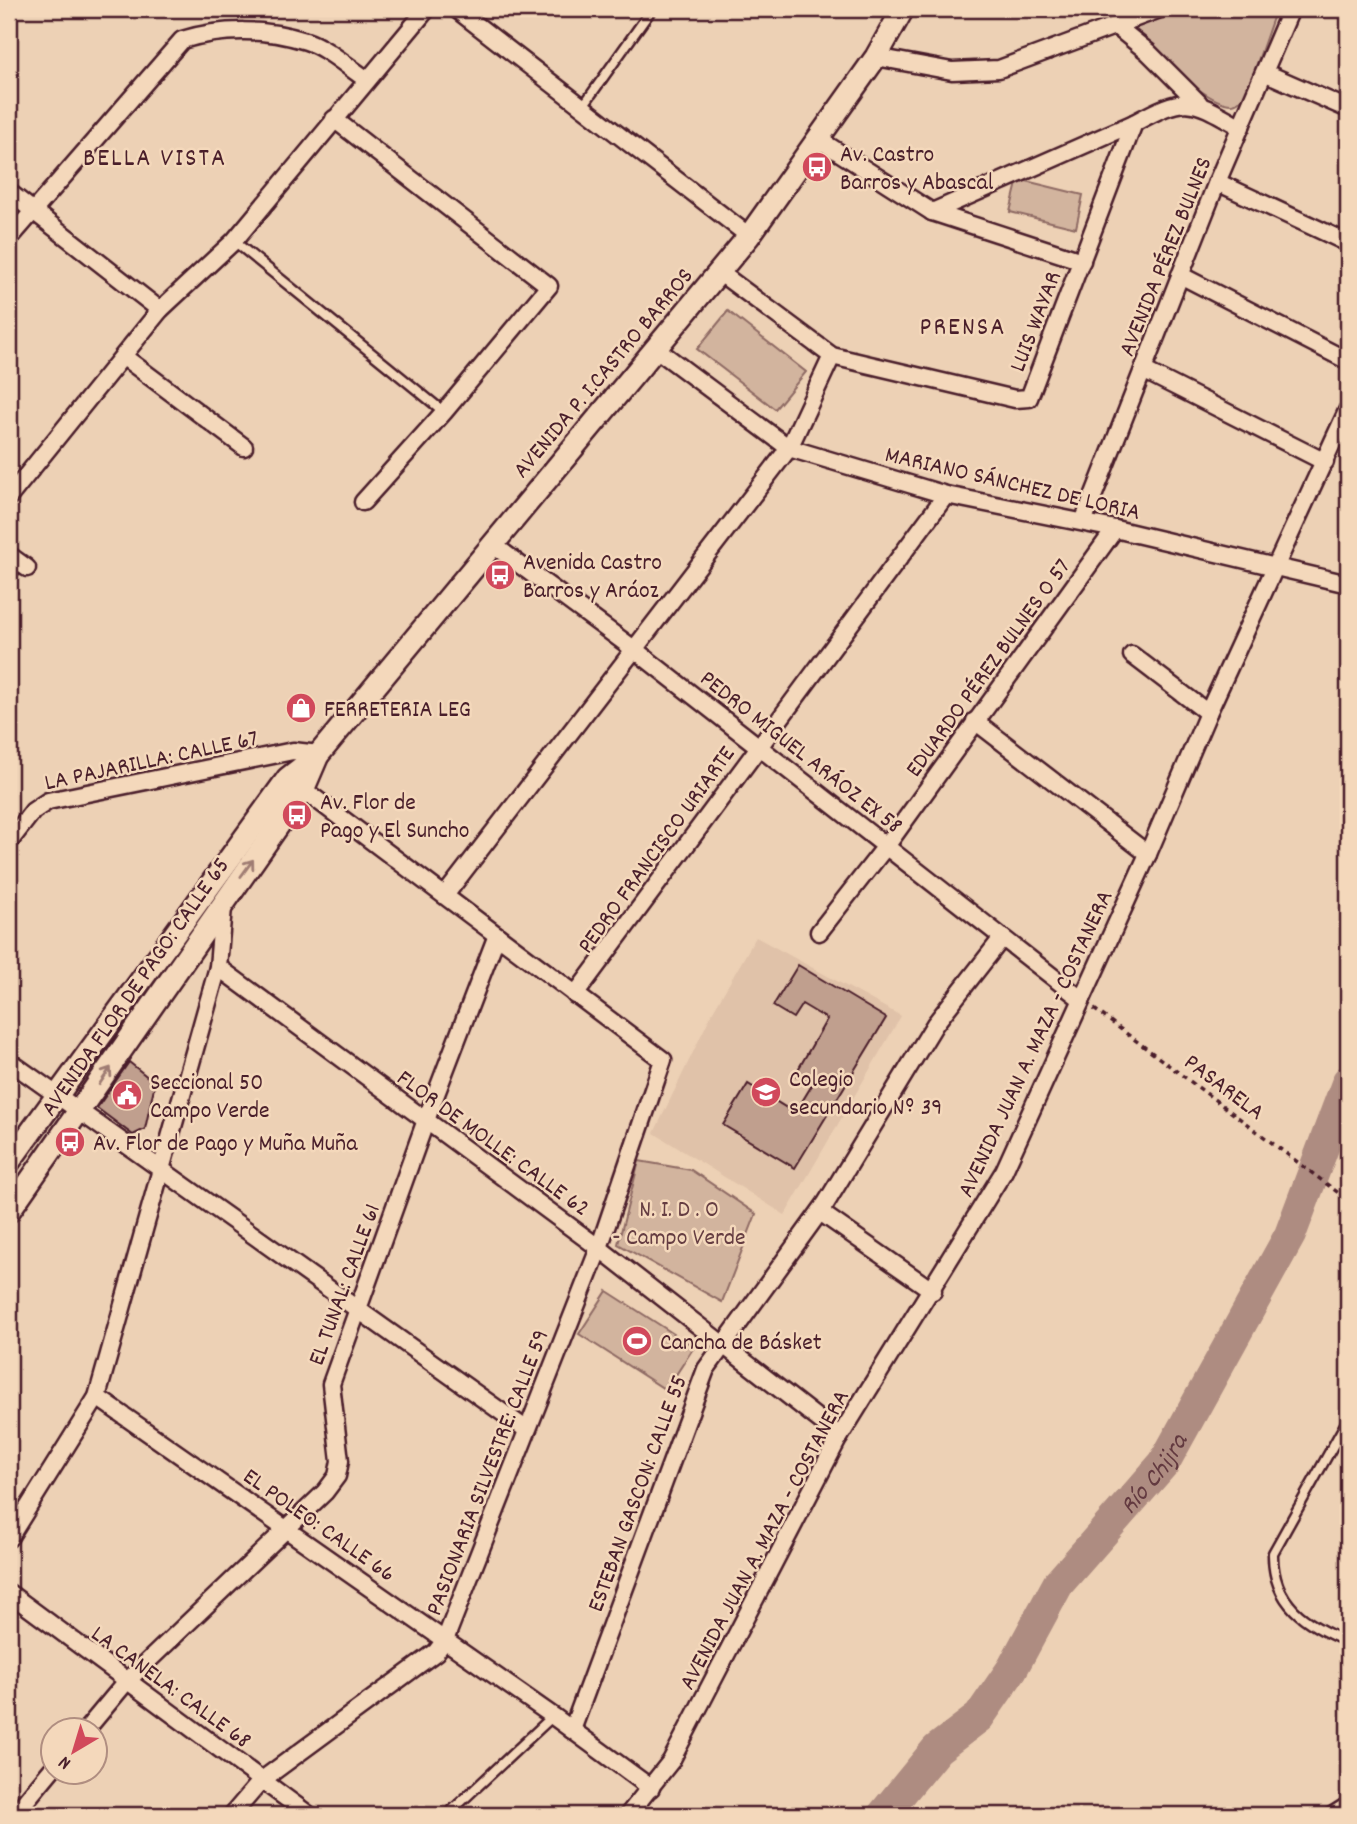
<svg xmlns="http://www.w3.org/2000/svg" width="1357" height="1824" font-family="Dekko,sans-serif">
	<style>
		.built { fill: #e0c2a9 }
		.green { fill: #d2b49e; stroke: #8e6a64; stroke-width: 2 }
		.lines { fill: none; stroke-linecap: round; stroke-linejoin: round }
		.river { stroke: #ae8c81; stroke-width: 32 }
		.building { fill: #c09f8e; stroke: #4a1f2b; stroke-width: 2 }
		.lane-casing { stroke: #4a1f2b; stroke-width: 13 }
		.street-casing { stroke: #4a1f2b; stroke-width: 21 }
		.secondary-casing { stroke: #4a1f2b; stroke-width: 26 }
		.path { stroke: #4a1f2b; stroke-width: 3.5; stroke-dasharray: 5 5; stroke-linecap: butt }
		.lane { stroke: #f4d8bb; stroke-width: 8 }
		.street { stroke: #f4d8bb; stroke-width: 16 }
		.secondary { stroke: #f4d8bb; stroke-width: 21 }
		.oneway { stroke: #9f7c73 }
		.labels { text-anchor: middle; stroke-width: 5; stroke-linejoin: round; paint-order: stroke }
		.poi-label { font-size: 24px; fill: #4a1f2b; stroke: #f4d8bb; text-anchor: start }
		.street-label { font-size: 24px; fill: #4a1f2b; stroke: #f4d8bb }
		.park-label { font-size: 24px; fill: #653d42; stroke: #f4d8bb }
		.neighbourhood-label { font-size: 26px; letter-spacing: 2px; fill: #4a1f2b; stroke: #f4d8bb }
		.water-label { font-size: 26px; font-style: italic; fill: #633a40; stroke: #f4d8bb }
	</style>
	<rect width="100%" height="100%" fill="#edd1b5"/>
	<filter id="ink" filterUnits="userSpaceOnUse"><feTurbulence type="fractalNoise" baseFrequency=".0143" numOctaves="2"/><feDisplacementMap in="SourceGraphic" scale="14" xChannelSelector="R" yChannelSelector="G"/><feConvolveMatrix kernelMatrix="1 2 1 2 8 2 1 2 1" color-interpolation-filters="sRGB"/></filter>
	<g filter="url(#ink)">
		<polygon class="built" points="756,937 901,1016 785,1215 654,1133 712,1013"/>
		<g class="green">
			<path d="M1171 9H1276L1246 95C1241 99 1239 103 1232 104 1206 105 1152 49 1129 33L1133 24Z"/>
			<polygon points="1018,179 1083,195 1076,228 1010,212"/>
			<polygon points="728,311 806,372 775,409 697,349"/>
			<polygon points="639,1161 691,1170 756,1214 722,1302 618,1244"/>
			<polygon points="607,1291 694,1347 666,1390 579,1334"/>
		</g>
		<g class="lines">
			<path class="river" id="s1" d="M883 1815 937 1749 979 1717 1012 1669 1058 1584 1164 1463 1290 1235 1348 1081"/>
		</g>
		<g class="building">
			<polygon points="798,965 886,1018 795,1168 723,1125 748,1084 795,1113 812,1085 795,1075 827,1019 802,1004 793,1018 773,1006"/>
			<polygon points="129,1062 155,1083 145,1129 133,1135 97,1108"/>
		</g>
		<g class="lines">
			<g class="lane-casing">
				<g id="lane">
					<polyline points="583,106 652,9"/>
					<polyline points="234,241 444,412"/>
					<path d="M1348 1419 1273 1553C1272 1604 1306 1625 1348 1642"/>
					<polyline points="447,1815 553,1716"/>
					<polyline points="1326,1815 1348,1801"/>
				</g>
			</g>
			<g class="street-casing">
				<g id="street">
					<polyline points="456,9 749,236"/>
					<polyline points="1116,26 1148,52 1199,103"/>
					<polyline points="876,57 952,71 999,69 1160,9"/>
					<polyline points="1266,73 1348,109"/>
					<polyline points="334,119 549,286 444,412 363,502"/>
					<path d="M1134 123C1187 94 1190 98 1241 127"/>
					<polyline points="818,139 932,212 1082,261"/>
					<polyline points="1217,182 1348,243"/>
					<polyline points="9,192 160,310"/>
					<path d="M9 239 182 40C222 28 266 28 306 41 327 48 348 67 366 79"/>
					<polyline points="719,272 832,356 1015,399 1029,398 1134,123 932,212"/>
					<polyline points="1180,275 1348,361"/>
					<polyline points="655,348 789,448 946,495 1115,529 1348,584"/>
					<polyline points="124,357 244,447"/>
					<polyline points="1143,370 1325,462"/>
					<polyline points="9,497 160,310 234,241 427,9"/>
					<polyline points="1083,522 1217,182 1291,9"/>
					<polyline points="492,544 635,650 1081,999"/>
					<polyline points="9,555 27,568"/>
					<polyline points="1132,655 1208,713"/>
					<polyline points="975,721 1148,854"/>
					<polyline points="9,842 33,811 48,801 293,751 319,754"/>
					<polyline points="446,894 789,448 832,356"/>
					<polyline points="819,932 887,845 1115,529"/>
					<polyline points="218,967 599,1248 840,1436"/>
					<polyline points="575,995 946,495"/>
					<polyline points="9,1061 527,1430"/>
					<polyline points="820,1212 933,1291"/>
					<polyline points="97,1397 553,1716 651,1788"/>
					<polyline points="9,1538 97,1397 218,967 223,907"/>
					<polyline points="9,1593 309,1815"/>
					<polyline points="86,1730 126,1682 325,1492 337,1476 340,1461 331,1384 426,1120 497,935"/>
					<polyline points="572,1730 706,1369 826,1203 935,1024 1002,938"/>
					<polyline points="14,1815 52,1769"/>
					<polyline points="232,1815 262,1780 436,1652 445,1640 599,1248 663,1060 296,784"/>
					<polyline points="628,1815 671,1761 837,1441 1004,1171 1148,854 1208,713 1348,409"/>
				</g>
			</g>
			<g class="secondary-casing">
				<g id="secondary">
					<polyline points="9,1162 288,778 319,754 749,236 876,57 903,9"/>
					<polyline points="9,1211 303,790 318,755"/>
				</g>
			</g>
			<polyline class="path" points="1094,1009 1348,1200"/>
			<use href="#lane" class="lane"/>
			<use href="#street" class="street"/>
			<use href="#secondary" class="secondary"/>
		</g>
		<defs><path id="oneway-shaft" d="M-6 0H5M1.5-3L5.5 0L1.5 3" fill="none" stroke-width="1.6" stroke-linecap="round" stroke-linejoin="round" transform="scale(1.75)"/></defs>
		<g class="oneway">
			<use href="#oneway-shaft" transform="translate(247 868) rotate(-54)"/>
			<use href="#oneway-shaft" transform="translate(105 1076) rotate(-56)"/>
		</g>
	</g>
	<defs>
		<g id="bus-disc" transform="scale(1.575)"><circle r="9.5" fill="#d1495b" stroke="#f4d8bb"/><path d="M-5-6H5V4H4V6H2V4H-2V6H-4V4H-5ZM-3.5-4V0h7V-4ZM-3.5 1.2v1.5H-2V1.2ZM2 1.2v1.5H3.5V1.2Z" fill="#fff"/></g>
		<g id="shop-disc" transform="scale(1.575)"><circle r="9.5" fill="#d1495b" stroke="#f4d8bb"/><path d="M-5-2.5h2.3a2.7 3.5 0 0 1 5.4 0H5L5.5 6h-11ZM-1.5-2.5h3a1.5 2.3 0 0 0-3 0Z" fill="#fff"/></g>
		<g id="school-disc" transform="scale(1.575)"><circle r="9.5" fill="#d1495b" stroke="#f4d8bb"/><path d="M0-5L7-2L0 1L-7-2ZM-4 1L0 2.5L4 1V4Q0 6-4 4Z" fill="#fff"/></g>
		<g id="civic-disc" transform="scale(1.575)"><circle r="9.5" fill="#d1495b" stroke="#f4d8bb"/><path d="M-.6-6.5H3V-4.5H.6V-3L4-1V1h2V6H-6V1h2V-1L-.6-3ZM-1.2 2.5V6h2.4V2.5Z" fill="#fff"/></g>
		<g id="stadium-disc" transform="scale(1.575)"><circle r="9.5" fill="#d1495b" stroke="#f4d8bb"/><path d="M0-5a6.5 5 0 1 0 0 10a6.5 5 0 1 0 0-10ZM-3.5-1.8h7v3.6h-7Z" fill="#fff"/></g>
	</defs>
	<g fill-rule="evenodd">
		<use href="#bus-disc" x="817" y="167"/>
		<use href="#bus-disc" x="500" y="575"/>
		<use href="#shop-disc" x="301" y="708"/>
		<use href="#bus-disc" x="297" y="815"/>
		<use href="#school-disc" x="766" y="1092"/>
		<use href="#civic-disc" x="127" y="1095"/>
		<use href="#bus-disc" x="70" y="1142"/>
		<use href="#stadium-disc" x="637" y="1341"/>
	</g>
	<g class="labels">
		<g class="poi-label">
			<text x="840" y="161">Av. Castro<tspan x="840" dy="28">Barros y Abascal</tspan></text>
			<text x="523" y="569">Avenida Castro<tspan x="523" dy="28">Barros y Aráoz</tspan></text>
			<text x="324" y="716">FERRETERIA LEG</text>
			<text x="320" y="809">Av. Flor de<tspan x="320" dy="28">Pago y El Suncho</tspan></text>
			<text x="789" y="1086">Colegio<tspan x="789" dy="28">secundario Nº 39</tspan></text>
			<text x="150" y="1089">Seccional 50<tspan x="150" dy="28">Campo Verde</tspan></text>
			<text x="93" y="1150">Av. Flor de Pago y Muña Muña</text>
			<text x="660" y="1349">Cancha de Básket</text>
		</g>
		<g class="street-label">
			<text transform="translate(1164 256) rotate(-68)" y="8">AVENIDA PÉREZ BULNES</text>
			<text transform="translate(1034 321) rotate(-69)" y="8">LUIS WAYAR</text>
			<text transform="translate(602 372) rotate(-50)" y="8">AVENIDA P. I.CASTRO BARROS</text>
			<text transform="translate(1013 482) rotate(13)" y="8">MARIANO SÁNCHEZ DE LORIA</text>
			<text transform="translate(987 667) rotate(-54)" y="8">EDUARDO PÉREZ BULNES O 57</text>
			<text transform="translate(802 751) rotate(38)" y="8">PEDRO MIGUEL ARÁOZ EX 58</text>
			<text transform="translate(151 759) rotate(-12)" y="8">LA PAJARILLA: CALLE 67</text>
			<text transform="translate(655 849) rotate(-54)" y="8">PEDRO FRANCISCO URIARTE</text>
			<text transform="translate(134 986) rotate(-55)" y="8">AVENIDA FLOR DE PAGO: CALLE 65</text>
			<text transform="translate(1034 1043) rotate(-65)" y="8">AVENIDA JUAN A. MAZA - COSTANERA</text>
			<text transform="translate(1225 1086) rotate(37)" y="8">PASARELA</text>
			<text transform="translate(494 1142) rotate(36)" y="8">FLOR DE MOLLE: CALLE 62</text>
			<text transform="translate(343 1284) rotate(-70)" y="8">EL TUNAL: CALLE 61</text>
			<text transform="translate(486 1472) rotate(-69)" y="8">PASIONARIA SILVESTRE: CALLE 59</text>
			<text transform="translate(636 1493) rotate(-70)" y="8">ESTEBAN GASCON: CALLE 55</text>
			<text transform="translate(320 1524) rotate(35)" y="8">EL POLEO: CALLE 66</text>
			<text transform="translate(763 1539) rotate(-62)" y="8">AVENIDA JUAN A. MAZA - COSTANERA</text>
			<text transform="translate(172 1686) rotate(36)" y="8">LA CANELA: CALLE 68</text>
		</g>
		<g class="park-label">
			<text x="679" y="1216">N. I. D . O<tspan x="679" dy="28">- Campo Verde</tspan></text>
		</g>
		<g class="neighbourhood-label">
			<text x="155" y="165">BELLA VISTA</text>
			<text x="963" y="334">PRENSA</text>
		</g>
		<g class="water-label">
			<text dy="9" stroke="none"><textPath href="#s1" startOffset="439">Río Chijra</textPath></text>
		</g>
	</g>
	<rect width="1357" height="1824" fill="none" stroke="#f4d8bb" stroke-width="35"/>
	<rect x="18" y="18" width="1322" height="1789" fill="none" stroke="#4a1f2b" stroke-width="2.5" filter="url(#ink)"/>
	<g transform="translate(74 1751) rotate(218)"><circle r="33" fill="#f4d8bb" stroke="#b08e81" stroke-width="2"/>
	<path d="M0-5L12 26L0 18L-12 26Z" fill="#d1495b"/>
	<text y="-10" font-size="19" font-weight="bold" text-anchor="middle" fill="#4a1f2b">N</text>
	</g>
</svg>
